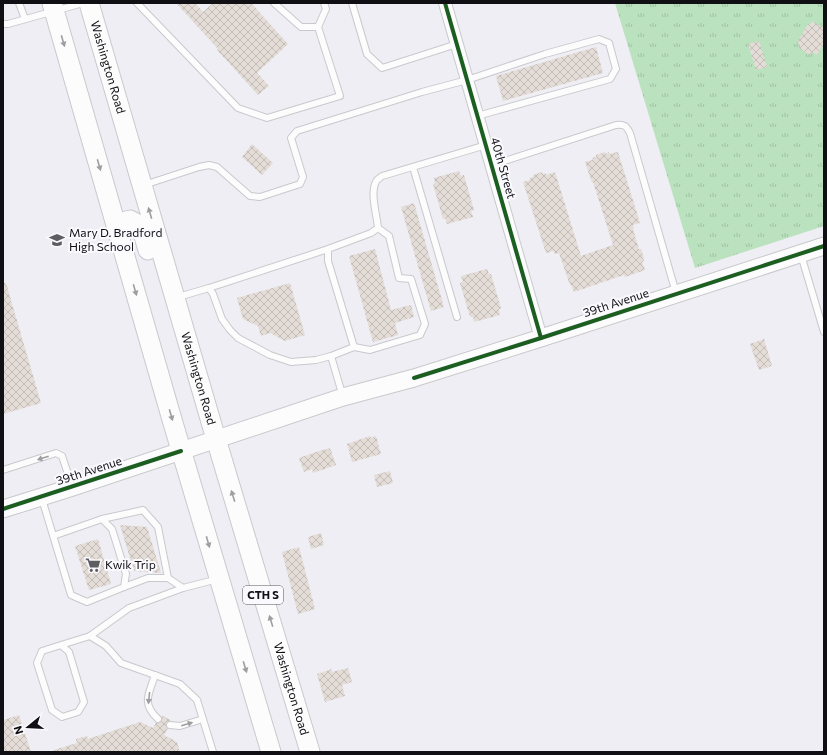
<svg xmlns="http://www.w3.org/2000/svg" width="827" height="755" font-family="Commissioner,sans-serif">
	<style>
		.park { fill: url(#park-tufts) }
		.building { fill: url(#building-cross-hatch) }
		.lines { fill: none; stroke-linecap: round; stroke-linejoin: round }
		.lane-casing { stroke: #c9c9cd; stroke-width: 8 }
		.street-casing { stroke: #c9c9cd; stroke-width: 14 }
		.secondary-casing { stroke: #c9c9cd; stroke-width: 19 }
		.primary-casing { stroke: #c9c9cd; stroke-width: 21 }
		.lane { stroke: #fcfcfd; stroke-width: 6 }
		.street { stroke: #fcfcfd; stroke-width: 12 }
		.secondary { stroke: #fcfcfd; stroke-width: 17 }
		.primary { stroke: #fcfcfd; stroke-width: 19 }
		.cycleway-casing { stroke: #f9f9fe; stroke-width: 6 }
		.cycleway { stroke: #1b5e20; stroke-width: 4 }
		.oneway { fill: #9e9ea0 }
		.labels { text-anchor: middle; stroke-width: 4; stroke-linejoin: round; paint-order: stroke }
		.shield { fill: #f9f9fe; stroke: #56565a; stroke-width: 1 }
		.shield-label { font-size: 11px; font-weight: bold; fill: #101014 }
		.street-label { font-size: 12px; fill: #101014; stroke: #f9f9fe }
		.poi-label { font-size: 12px; fill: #101014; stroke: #f9f9fe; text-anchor: start }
	</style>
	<defs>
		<pattern id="park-tufts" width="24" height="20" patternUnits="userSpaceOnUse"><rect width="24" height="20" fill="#bbe2be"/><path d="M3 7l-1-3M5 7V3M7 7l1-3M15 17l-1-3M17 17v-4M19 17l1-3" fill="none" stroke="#a0c1a2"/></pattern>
		<pattern id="building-cross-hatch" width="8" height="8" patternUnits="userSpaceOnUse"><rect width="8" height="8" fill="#e4dcd6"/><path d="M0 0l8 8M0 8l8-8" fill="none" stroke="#c3bcb7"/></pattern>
	</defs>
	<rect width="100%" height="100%" fill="#eeeef4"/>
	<polygon class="park" points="615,3 824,3 824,226 695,268"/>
	<g class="building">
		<polygon points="176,3 195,3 203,12 213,3 251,3 288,44 257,73 269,86 258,95 217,50 218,49"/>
		<polygon points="812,21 824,28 824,43 817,55 812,52 810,55 799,48 800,45 797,43 808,24 810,25"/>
		<polygon points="759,41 767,67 756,70 748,44"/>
		<polygon points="596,47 603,73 503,101 496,76"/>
		<polygon points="252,144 273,163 262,175 242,157"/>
		<polygon points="605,152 606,154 609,152 609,154 618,152 640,223 633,225 634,228 633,229 639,249 641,249 644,258 643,258 644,261 642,262 645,270 625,277 624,275 574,292 571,285 570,285 559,253 555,254 553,251 546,253 523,182 530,180 530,178 533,177 533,175 542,172 543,174 546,173 546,175 555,172 581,256 613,245 593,182 592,183 585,162 593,160 592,158 596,157 596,155"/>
		<polygon points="459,171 461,176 464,175 474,210 471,211 473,217 447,224 445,218 443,219 433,184 435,183 434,178"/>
		<polygon points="414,203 444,307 431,311 401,207"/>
		<polygon points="375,249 391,310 411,305 414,317 395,323 398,335 373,342 349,256"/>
		<polygon points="487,269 489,274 491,274 501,308 499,309 500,315 474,322 473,317 470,317 460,283 463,282 461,276"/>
		<polygon points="3,283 6,283 41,403 3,414"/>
		<polygon points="290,283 305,335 285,341 270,333 261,336 258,326 243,319 237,298"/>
		<polygon points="764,339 772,366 759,370 750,344"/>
		<polygon points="370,436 371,438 376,436 381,454 352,462 347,444"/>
		<polygon points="330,448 336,465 313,473 312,469 304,472 299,458 325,449 325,450"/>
		<polygon points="390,471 393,483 377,487 374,475"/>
		<polygon points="120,525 147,527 161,573 134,571"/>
		<polygon points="321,533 324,545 311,549 308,537"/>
		<polygon points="98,539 111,584 89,590 75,546"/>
		<polygon points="299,547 315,609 298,614 282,552"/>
		<polygon points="348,668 352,682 342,685 345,696 325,702 317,674 332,669 332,672"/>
		<polygon points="19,715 31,752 3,752 3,720"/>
		<polygon points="161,715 172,721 169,721 166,723 166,726 168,729 164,735 177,742 180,752 54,752 54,750 77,743 76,739 87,736 88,739 140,722 153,728 156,723 159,723 162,721 162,718"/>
	</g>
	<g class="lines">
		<g class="lane-casing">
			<g id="lane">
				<polyline points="19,3 25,19"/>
				<polyline points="137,3 238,108 267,118 340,96 318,27 301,27 274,3"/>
				<polyline points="352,3 367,54 382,68 457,44"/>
				<polyline points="3,24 8,24 83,3"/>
				<polyline points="318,27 326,9 324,3"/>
				<path d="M492 165 616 125C625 124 626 126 630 133L676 293"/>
				<polyline points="413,167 457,317"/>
				<polyline points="144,185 199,167 209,165 217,167 250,196 260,197 300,184 303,177 291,138 297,131 422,92 467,80 545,54 599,39 609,43 616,69 610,79 477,116"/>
				<polyline points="801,255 824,332"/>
				<polyline points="209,288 328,249"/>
				<path d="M178 297 209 288 213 294 222 319 230 330 238 338 270 355 291 362 316 360 331 356 354 347 328 261V249L371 233 378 228C377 215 369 191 377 180 378 179 380 178 382 176L486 145"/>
				<polyline points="354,347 370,350 420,335 425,324 411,279 399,278 389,236 378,228"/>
				<polyline points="331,356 343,397"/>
				<polyline points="3,470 56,453 62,456 72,486"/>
				<polyline points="42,499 71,595 87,602 124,587 126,574 112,529 102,519 53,536"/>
				<polyline points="102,519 143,510 158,527 168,578"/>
				<polyline points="124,587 148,578 168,578 183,588 218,579"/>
				<polyline points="90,636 106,646 121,663 180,684 197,700 213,752"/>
				<polyline points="61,645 42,651 37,663 52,710 62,717 78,712 84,702 69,652 61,645 90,636 129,608 183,588"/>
				<path d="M155 675C149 694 141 703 158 719"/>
				<polyline points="170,725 180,726 203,719"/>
			</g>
		</g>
		<g class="street-casing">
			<polyline id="street" points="445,3 541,338"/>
		</g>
		<g class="secondary-casing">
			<polyline id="secondary" points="3,509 73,487 343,397 414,378 541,338 824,246"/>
		</g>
		<g class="primary-casing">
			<g id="primary">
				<polyline points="52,3 173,423 271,752"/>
				<path id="s1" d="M89 3 216 439 310 752"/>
				<polyline points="116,224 130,220 141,226 148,250"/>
			</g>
		</g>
		<use href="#lane" class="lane"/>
		<use href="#street" class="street"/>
		<use href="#secondary" class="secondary"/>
		<use href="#primary" class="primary"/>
		<g class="cycleway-casing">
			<g id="cycleway">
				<polyline points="445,3 541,338"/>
				<polyline points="414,378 541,338 824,246"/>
				<polyline points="3,509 181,451"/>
			</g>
		</g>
		<use href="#cycleway" class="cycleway"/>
	</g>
	<defs><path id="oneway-solid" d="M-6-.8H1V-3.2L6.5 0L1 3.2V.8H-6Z"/></defs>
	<g class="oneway">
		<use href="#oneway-solid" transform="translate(63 41) rotate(74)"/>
		<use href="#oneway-solid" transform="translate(99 165) rotate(74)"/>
		<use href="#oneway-solid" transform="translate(150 213) rotate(-106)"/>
		<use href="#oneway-solid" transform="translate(135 290) rotate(74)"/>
		<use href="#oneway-solid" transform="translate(171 415) rotate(74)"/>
		<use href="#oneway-solid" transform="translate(43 458) rotate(162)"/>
		<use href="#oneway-solid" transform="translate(233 496) rotate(-107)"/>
		<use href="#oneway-solid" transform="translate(208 542) rotate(74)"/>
		<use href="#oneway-solid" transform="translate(271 621) rotate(-107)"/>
		<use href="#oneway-solid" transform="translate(245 667) rotate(73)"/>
		<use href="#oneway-solid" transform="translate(149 698) rotate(96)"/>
		<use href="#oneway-solid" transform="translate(187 724) rotate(-16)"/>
	</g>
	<defs>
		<g id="school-bare" transform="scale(1.2)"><path d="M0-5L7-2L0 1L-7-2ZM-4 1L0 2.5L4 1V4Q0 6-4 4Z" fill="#5e5e62" stroke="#f9f9fe" stroke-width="2.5" paint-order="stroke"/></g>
		<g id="supermarket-bare" transform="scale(1.2)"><path d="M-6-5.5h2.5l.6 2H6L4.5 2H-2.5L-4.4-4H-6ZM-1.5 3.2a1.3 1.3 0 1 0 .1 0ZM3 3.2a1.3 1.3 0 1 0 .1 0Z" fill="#5e5e62" stroke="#f9f9fe" stroke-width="2.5" paint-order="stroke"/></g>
	</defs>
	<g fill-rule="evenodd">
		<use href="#school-bare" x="57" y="240"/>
		<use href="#supermarket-bare" x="93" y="565"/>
	</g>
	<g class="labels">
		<rect class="shield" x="243" y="586" width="40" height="18" rx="3"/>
		<g class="shield-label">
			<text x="263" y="599">CTH S</text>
		</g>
		<g class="street-label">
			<text dy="4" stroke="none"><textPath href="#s1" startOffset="67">Washington Road</textPath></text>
			<text transform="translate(503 168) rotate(74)" y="4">40th Street</text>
			<text transform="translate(616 303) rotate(-18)" y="4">39th Avenue</text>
			<text dy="4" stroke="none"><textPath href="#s1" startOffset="391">Washington Road</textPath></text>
			<text transform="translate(89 471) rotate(-18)" y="4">39th Avenue</text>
			<text dy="4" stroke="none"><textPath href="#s1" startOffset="715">Washington Road</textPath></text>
		</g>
		<g class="poi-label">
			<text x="69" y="237">Mary D. Bradford<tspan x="69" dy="14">High School</tspan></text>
			<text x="105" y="569">Kwik Trip</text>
		</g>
	</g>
	<rect width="827" height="755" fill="none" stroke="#101014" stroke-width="8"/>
	<g transform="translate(28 727) rotate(252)" stroke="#f9f9fe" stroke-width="3" paint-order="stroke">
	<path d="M0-3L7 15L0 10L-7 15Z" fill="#101014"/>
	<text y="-6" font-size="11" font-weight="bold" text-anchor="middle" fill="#101014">N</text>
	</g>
</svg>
